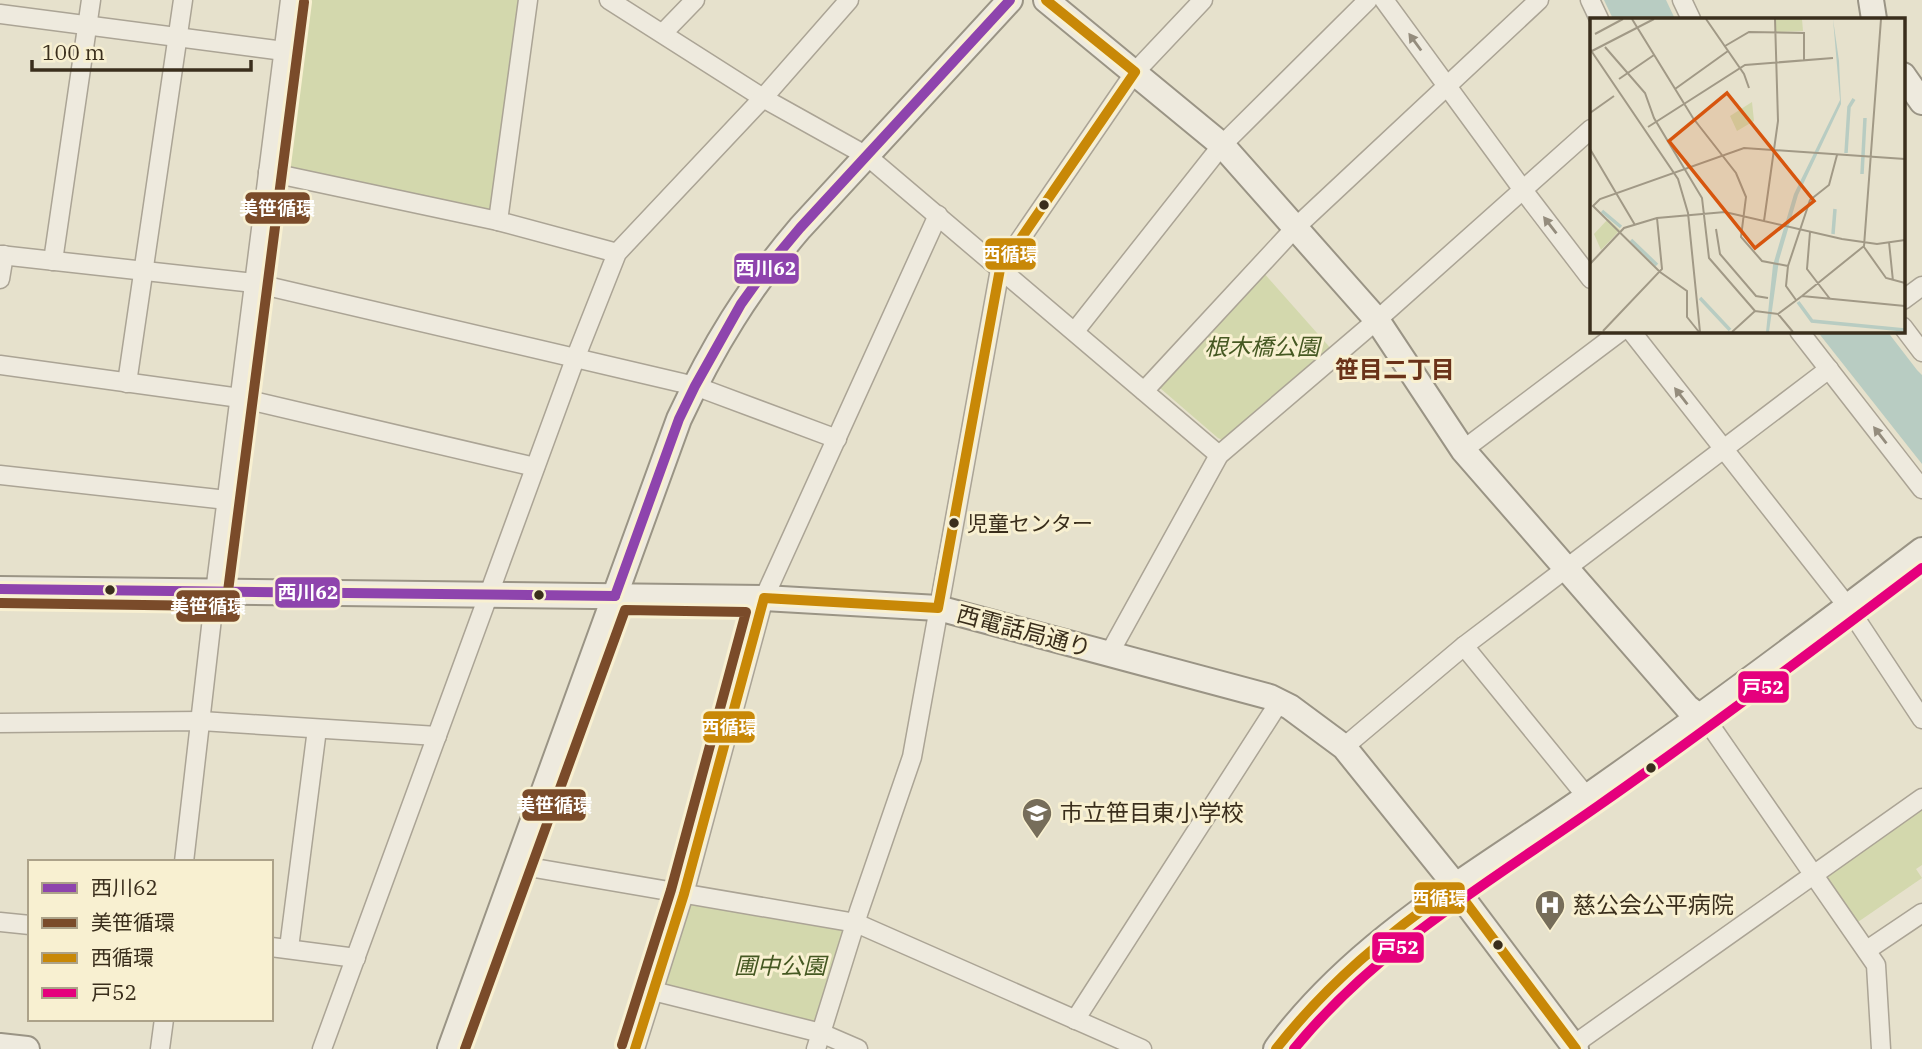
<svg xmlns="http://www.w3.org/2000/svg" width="1922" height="1049" font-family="'IBM Plex Serif','Noto Sans JP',serif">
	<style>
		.green { fill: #d3d8ad }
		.water { fill: #b8ccc2 }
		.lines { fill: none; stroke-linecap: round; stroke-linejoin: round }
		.street-casing { stroke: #aba495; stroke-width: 21 }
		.secondary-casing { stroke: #9a9485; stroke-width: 28 }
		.street { stroke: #eeeade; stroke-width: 18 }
		.secondary { stroke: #eeeade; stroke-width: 24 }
		.bus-1-casing { stroke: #f8f0d1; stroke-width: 16 }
		.bus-2-casing { stroke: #f8f0d1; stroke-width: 16 }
		.bus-3-casing { stroke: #f8f0d1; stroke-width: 16 }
		.bus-4-casing { stroke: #f8f0d1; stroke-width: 16 }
		.bus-1 { stroke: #8e44ad; stroke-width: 10 }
		.bus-2 { stroke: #7a4b2a; stroke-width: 10 }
		.bus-3 { stroke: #c88807; stroke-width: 10 }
		.bus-4 { stroke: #e5007d; stroke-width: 10 }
		.oneway { fill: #948c7d }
		.bus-dot { fill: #3a2e1c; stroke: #f8f0d1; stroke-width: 2.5 }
		.labels { text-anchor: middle; stroke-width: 6; stroke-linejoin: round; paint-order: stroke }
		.bus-label { font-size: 21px; fill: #3a2e1c; stroke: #f8f0d1; text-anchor: start }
		.park-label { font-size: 23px; font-style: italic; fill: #455822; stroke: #f8f0d1 }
		.street-label { font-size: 23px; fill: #3a2e1c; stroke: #f8f0d1 }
		.poi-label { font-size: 23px; fill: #3a2e1c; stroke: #f8f0d1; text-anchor: start }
		.neighbourhood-label { font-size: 24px; font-weight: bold; fill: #6a3219; stroke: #f8f0d1 }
		.inset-river { fill: none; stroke: #b8ccc2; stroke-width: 3.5 }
		.inset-road { fill: none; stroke: #a19986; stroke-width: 2 }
		.view { fill: #d7550e; fill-opacity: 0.15; stroke: #d7550e; stroke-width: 3.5 }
		.inset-edge { fill: none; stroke: #3a2e1c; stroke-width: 3.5 }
		.line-badge { stroke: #f8f0d1; stroke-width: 2.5 }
		.badge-label { font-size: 19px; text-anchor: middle; font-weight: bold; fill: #fff }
	</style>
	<rect width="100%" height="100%" fill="#e6e1cc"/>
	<g class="green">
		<polygon points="290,0 528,0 498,221 268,172"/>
		<polygon points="1263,272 1333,351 1227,442 1218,438 1160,388 1159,385"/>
		<polygon points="1922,806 1922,865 1916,869 1922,878 1855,924 1821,876"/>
		<polygon points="695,900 842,927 845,931 819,1024 668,991 663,984 687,905"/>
	</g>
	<g class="water">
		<polygon points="1604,0 1666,0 1675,19 1613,19"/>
		<polygon points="1817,331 1887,331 1917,370 1922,375 1922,464"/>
	</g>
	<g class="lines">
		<g class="street-casing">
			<g id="street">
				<polyline points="609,0 763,98 867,156 1219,455"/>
				<polyline points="1384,0 1523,190 1591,279"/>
				<polyline points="1590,0 1599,19"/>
				<polyline points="1682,0 1691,19"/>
				<polyline points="0,14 284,51"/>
				<polyline points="663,33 695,0"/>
				<polyline points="268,172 498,221 617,253"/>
				<polyline points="498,221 528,0"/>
				<polyline points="0,255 254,283 695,386 837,439"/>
				<polyline points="53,261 91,0"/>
				<polyline points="0,279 4,255"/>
				<polyline points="1903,300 1922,286"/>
				<polyline points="1903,327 1922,352"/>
				<polyline points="1075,331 1222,145 1368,0"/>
				<polyline points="1631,331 1848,607 1922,719"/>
				<polyline points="1799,331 1922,489"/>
				<polyline points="0,365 240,398 535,467"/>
				<polyline points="127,383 183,0"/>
				<polyline points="1144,391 1295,228 1539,0"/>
				<polyline points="1463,450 1621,331"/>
				<polyline points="0,475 227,500"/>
				<polyline points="1464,646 1587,797"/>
				<polyline points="1109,654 1219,455 1377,320 1591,129"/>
				<polyline points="1699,716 1710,725 1876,965 1881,1049"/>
				<polyline points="0,723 201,721 437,736"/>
				<polyline points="1344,747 1464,646 1829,369"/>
				<polyline points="184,862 215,592 290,0"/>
				<polyline points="517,865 856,923 1142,1049"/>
				<polyline points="0,922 30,925"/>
				<polyline points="271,947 356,958"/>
				<polyline points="289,948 317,729"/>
				<polyline points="1867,950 1922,913"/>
				<polyline points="653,991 821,1033 858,1049"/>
				<polyline points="1075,1020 1280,701"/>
				<polyline points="160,1049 164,1019"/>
				<polyline points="322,1049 575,359 617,253 763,98 849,0"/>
				<polyline points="635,1049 684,894 764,598 938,215"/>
				<polyline points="816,1049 859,911 912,757 1000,269 1135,72 1203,0"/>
				<polyline points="1573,1049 1583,1038 1922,798"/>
			</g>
		</g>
		<g class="secondary-casing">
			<g id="secondary">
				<polyline points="1046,0 1222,145 1377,320 1463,450 1687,707 1699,716"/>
				<polyline points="1871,0 1874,19"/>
				<polyline points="1903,75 1922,102"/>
				<polyline points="0,589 764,598 938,608 1270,697 1290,707 1344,747 1456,886 1461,896 1576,1049"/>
				<polyline points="0,1046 27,1049"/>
				<path d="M450 1049 679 419C713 346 748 289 800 228L1010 0"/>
				<path d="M1276 1049C1357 939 1478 873 1588 796 1701 717 1812 634 1922 550"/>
			</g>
		</g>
		<use href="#street" class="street"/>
		<use href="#secondary" class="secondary"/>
		<g class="bus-1-casing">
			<g id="bus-1">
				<polyline points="0,589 615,596"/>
				<polyline points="615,596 679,419 695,386 741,304 769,265 800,228 1010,0"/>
			</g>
		</g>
		<g class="bus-2-casing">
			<g id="bus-2">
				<polyline points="0,603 215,606 223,604 227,599 304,2"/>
				<polyline points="465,1049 625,610 746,612 671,890 622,1045"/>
			</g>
		</g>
		<g class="bus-3-casing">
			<g id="bus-3">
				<polyline points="635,1049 684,894 764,598 938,608 1000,269 1135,72 1046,0"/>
				<path d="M1276 1049C1327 984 1388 933 1456 886L1461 896 1576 1049"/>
			</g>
		</g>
		<g class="bus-4-casing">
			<path id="bus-4" d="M1294 1049C1378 946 1491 881 1598 806 1708 729 1815 649 1922 568"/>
		</g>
		<use href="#bus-1" class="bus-1"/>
		<use href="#bus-2" class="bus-2"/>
		<use href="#bus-3" class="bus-3"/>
		<use href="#bus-4" class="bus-4"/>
	</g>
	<defs><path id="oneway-solid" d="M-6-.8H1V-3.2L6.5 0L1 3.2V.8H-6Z" transform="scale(1.75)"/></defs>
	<g class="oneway">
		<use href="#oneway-solid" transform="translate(1415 42) rotate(-126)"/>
		<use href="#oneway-solid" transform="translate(1550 225) rotate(-128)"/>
		<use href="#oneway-solid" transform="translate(1681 396) rotate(-128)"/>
		<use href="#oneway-solid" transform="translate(1880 435) rotate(-128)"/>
	</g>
	<defs>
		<g id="school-pin" transform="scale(1.575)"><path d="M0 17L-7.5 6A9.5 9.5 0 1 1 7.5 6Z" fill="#766d5a" stroke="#f8f0d1"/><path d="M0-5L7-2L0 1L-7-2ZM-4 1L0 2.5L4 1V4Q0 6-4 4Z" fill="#fff"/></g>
		<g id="hospital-pin" transform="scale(1.575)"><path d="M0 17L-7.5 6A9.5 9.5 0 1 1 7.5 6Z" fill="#766d5a" stroke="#f8f0d1"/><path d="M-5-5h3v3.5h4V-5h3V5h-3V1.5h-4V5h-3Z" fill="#fff"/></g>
	</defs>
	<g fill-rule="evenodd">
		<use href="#school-pin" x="1037" y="813"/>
		<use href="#hospital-pin" x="1550" y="905"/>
	</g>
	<g class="bus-dot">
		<circle cx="1044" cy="205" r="6"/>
		<circle cx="954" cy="523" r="6"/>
		<circle cx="110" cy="590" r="6"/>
		<circle cx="539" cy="595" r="6"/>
		<circle cx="1651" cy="768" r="6"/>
		<circle cx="1498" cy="945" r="6"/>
	</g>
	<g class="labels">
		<g class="bus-label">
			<text x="967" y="531">児童センター</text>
		</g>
		<g class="park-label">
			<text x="1262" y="355">根木橋公園</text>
			<text x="780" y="974">圃中公園</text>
		</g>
		<g class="street-label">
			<text transform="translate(1024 631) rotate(15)" y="8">西電話局通り</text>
		</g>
		<g class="poi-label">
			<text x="1060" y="821">市立笹目東小学校</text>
			<text x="1573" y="913">慈公会公平病院</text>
		</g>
		<g class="neighbourhood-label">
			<text x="1395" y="378">笹目二丁目</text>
		</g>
	</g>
	<g transform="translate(1590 18)">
		<rect width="315" height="315" fill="#e6e1cc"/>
		<path d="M186 1H212L213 13 186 14ZM162 84 164 103 147 113 140 98ZM18 201 30 212 11 232 4 216Z" fill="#d3d8ad"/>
		<path d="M243 1 249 43 251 86 208 177 189 242 179 314H176L183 247 204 176 250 82Z" fill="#b8ccc2"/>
		<path class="inset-river" d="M256 135 259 89 264 81M272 156 275 100M12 193 31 209M243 216 245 191M41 222 67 247M110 280 140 312M208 284 222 303 315 312"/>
		<path class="inset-road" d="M42 1 103 100 146 155 156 179 151 219 172 243 198 248M116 1 154 56 159 70M5 16 33 1M135 28 159 14 214 15V42M15 29 55 75 64 100 112 180 119 240 165 293M0 31 88 161 98 195 110 314M0 34 64 1M29 61 64 37M85 71 138 33M0 95 24 78M58 109 155 47 243 40M0 131 45 207M174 203 188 103 185 1M126 211 130 236 166 278 178 280M220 214 217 251 240 281M299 224 303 263M274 229 296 260 315 265M0 246 34 210 67 200 135 194 252 221 287 226 315 222M212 278 274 228 291 1M206 282 196 268 198 248 220 182 239 167 247 137M188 296 203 314M13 313 72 251 67 200M109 314 97 299V273L70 254 3 188 10 181 154 130 315 141M142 314 165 293 188 296 212 278 315 288"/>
		<path class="view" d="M137 75 224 183 165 230 79 123Z"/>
		<rect width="315" height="315" class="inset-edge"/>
	</g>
	<g class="line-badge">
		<rect x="244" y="191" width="67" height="34" rx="7" fill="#7a4b2a"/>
		<rect x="984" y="237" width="53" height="34" rx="7" fill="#c88807"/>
		<rect x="733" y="252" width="67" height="33" rx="7" fill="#8e44ad"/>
		<rect x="274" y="576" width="67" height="33" rx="7" fill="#8e44ad"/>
		<rect x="175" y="589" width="66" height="34" rx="7" fill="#7a4b2a"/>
		<rect x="1737" y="670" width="53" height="34" rx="7" fill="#e5007d"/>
		<rect x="702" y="710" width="54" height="34" rx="7" fill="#c88807"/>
		<rect x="521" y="788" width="66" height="34" rx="7" fill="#7a4b2a"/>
		<rect x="1413" y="881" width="53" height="34" rx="7" fill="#c88807"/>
		<rect x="1371" y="931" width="54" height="33" rx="7" fill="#e5007d"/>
	</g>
	<g class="badge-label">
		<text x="277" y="215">美笹循環</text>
		<text x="1010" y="261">西循環</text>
		<text x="766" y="275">西川62</text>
		<text x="308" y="599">西川62</text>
		<text x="208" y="613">美笹循環</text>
		<text x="1763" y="694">戸52</text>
		<text x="729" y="734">西循環</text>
		<text x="554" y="812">美笹循環</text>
		<text x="1439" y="905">西循環</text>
		<text x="1398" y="954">戸52</text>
	</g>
	<rect x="28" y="860" width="245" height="161" fill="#f8f0d1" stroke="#aca289" stroke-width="2"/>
	<rect x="42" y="883" width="35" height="10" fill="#8e44ad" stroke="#aca289" stroke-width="2"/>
	<text x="91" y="895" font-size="21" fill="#3a2e1c">西川62</text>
	<rect x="42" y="918" width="35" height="10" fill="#7a4b2a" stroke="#aca289" stroke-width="2"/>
	<text x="91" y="930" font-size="21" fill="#3a2e1c">美笹循環</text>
	<rect x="42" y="953" width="35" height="10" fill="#c88807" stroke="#aca289" stroke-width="2"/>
	<text x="91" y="965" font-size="21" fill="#3a2e1c">西循環</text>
	<rect x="42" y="988" width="35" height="10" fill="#e5007d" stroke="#aca289" stroke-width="2"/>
	<text x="91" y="1000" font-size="21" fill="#3a2e1c">戸52</text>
	<path d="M32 60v10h219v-10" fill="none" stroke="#3a2e1c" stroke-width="3.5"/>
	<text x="42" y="60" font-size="21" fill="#3a2e1c" stroke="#f8f0d1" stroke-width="5" paint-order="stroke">100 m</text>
</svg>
